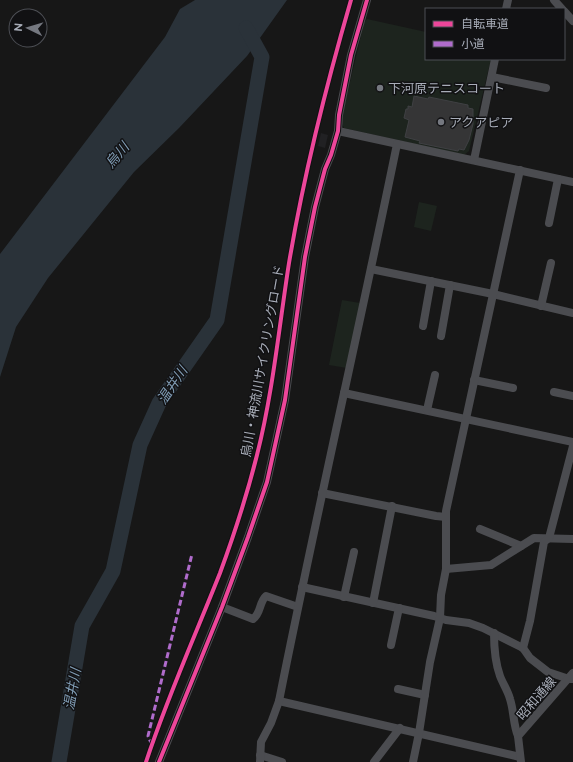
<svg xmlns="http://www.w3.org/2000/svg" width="573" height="762" font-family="Raleway,'Noto Sans JP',sans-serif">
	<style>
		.built { fill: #212123 }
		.green { fill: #1d241e }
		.water { fill: #2a3239 }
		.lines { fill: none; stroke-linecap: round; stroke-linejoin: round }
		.river { stroke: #2a3239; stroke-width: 15 }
		.building { fill: #353536; stroke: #3f4043 }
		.minor { stroke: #4b4c50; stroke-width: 8 }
		.quiet { stroke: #b06ccc; stroke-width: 3; stroke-dasharray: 6 3; stroke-linecap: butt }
		.cycleway-casing { stroke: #111113; stroke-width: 6 }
		.cycleway { stroke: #ed469a; stroke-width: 4 }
		.poi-dot { fill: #757880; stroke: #111113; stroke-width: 1.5 }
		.labels { text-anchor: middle; stroke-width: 3; stroke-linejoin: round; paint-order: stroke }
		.poi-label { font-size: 13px; fill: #a8adb8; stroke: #111113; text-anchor: start }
		.street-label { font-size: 13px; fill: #a8adb8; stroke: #111113 }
		.water-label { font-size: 14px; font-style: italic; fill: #7f9bb3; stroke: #111113 }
	</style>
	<rect width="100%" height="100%" fill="#171717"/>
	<polygon class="built" points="321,133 328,135 325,148 318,146"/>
	<g class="green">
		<polygon points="367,19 426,32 426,59 491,59 469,151 464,155 344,128 342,124 342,116 364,23"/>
		<polygon points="419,202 437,206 431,231 414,227"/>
		<polygon points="342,300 360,303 347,368 329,365"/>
	</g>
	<polygon class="water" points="195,0 287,0 247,56 179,128 134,172 48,278 16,327 0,377 0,254 165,37 180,9"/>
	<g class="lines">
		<polyline class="river" points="59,762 82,626 113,571 140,445 159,403 217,320 262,57 246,28"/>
	</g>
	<polygon class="building" points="414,96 428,99 429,97 468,105 468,108 473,109 473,124 469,140 464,150 459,149 458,151 419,143 420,141 405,137 409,120 404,118 406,109 408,109 408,106 412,107"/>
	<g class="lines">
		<g class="minor">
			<polyline points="554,0 562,9"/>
			<polyline points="506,9 508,0"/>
			<polyline points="564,11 573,21"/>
			<polyline points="492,77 546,88"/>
			<polyline points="338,131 573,182"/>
			<polyline points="474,160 495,59"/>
			<polyline points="549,223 558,179"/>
			<polyline points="371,269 493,294 573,313"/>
			<polyline points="541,306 551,263"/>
			<polyline points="423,326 431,281"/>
			<polyline points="441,336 450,285"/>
			<polyline points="474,380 513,388"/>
			<polyline points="554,392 573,396"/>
			<polyline points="344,393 573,442"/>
			<polyline points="427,410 435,375"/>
			<polyline points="322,493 436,516 446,517"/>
			<polyline points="480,529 521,546"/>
			<polyline points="446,569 491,565 534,538 573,539"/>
			<polyline points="302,587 434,616 446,620 469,623 483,628 523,648 530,658 548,672 569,679 573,679"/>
			<polyline points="344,597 354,552"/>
			<polyline points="373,603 392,506"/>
			<path d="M222 607 253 619C261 614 259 602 266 596L298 607"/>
			<path d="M494 633C494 648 495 662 500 676 503 684 508 691 510 699 514 711 513 724 518 736"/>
			<polyline points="391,645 399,608"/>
			<polyline points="523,648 530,621 544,542 549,538 573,446"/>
			<polyline points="398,689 425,695"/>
			<polyline points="279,701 520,757"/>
			<polyline points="260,755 282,762"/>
			<polyline points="159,762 222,607 248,537 267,482 285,400 305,257 315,207 325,169 331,155 338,131 339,115 351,55 367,0"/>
			<path d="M260 762 261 742 271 723 279 701C316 515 359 330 397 144"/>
			<polyline points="374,762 400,728"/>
			<polyline points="413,762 419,733 430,662 440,618 441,595 446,569 446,511 520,170"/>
			<polyline points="521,762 518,736 573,673"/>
		</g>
		<polyline class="quiet" points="152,745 148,736 192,554"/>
		<g class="cycleway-casing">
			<g id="cycleway">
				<path d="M146 762C167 698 195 636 220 573 234 535 247 495 257 455 273 392 279 327 289 263 304 174 326 86 351 0"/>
				<polyline points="159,762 222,607 248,537 267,482 285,400 305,257 315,207 325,169 331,155 338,131 339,115 351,55 367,0"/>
			</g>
		</g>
		<use href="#cycleway" class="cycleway"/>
	</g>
	<g class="poi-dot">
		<circle cx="380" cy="88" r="4"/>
		<circle cx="441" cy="122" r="4"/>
	</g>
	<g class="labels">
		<g class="poi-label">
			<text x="388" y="93">下河原テニスコート</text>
			<text x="449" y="127">アクアピア</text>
		</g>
		<g class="street-label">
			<text transform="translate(262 361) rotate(-80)" y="5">烏川・神流川サイクリングロード</text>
			<text transform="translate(536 698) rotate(-49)" y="5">昭和通線</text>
		</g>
		<g class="water-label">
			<text transform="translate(117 155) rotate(-50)" y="5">烏川</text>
			<text transform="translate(172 385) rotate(-56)" y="5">温井川</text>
			<text transform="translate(72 689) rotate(-80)" y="5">温井川</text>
		</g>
	</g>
	<rect x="425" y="8" width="140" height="52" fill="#111113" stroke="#4d4f55"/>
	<rect x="433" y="21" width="20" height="6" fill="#ed469a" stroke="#4d4f55"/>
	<text x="461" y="28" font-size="12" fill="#a8adb8">自転車道</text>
	<rect x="433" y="41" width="20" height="6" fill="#b06ccc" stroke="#4d4f55"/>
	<text x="461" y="48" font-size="12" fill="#a8adb8">小道</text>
	<g transform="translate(28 28) rotate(275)"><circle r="19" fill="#111113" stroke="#4d4f55"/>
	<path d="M0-3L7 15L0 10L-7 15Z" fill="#757880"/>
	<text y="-6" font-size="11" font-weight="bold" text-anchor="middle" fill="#a8adb8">N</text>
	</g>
</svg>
